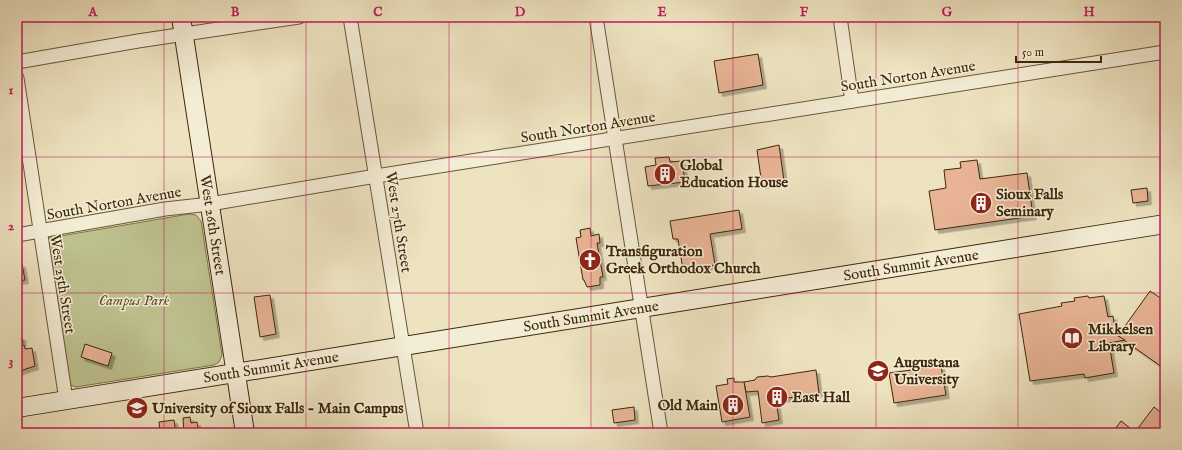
<svg xmlns="http://www.w3.org/2000/svg" width="1182" height="450" font-family="'IM FELL English',serif">
	<style>
		.green { fill: #bec28f; stroke: #7e754c }
		.building { fill: #e8b495; stroke: #3d280a; filter: url(#shadow) }
		.lines { fill: none; stroke-linecap: round; stroke-linejoin: round }
		.street-casing { stroke: #695738; stroke-width: 15 }
		.secondary-casing { stroke: #3d280a; stroke-width: 20 }
		.street { stroke: #f4edd6; stroke-width: 13 }
		.secondary { stroke: #f4edd6; stroke-width: 18 }
		.grid { fill: none; stroke: #c2185b; stroke-width: 1; stroke-opacity: 0.55 }
		.labels { text-anchor: middle; stroke-width: 3; stroke-linejoin: round; paint-order: stroke }
		.street-label { font-size: 15px; fill: #3d280a; stroke: #f4edd6 }
		.poi-label { font-size: 15px; font-weight: bold; fill: #3d280a; stroke: #f4edd6; text-anchor: start }
		.park-label { font-size: 15px; font-style: italic; fill: #5d4e2b; stroke: #f4edd6 }
		.neatline { fill: none; stroke: #c2185b; stroke-width: 1.5 }
		.grid-label { font-size: 13px; text-anchor: middle; font-weight: bold; fill: #c2185b }
	</style>
	<defs>
		<filter id="shadow"><feDropShadow dx="3.5" dy="3.5" stdDeviation="0" flood-color="#0004"/></filter>
	</defs>
	<rect width="100%" height="100%" fill="#eee3c0"/>
	<filter id="stains"><feTurbulence type="fractalNoise" baseFrequency=".005" numOctaves="4"/><feColorMatrix values="0 0 0 0 .2 0 0 0 0 .09 0 0 0 0 .02 0 0 0 .5 -.17"/></filter>
	<radialGradient id="worn" r=".72"><stop offset=".6" stop-color="#630" stop-opacity="0"/><stop offset="1" stop-color="#630" stop-opacity=".3"/></radialGradient>
	<polygon class="green" points="189,214 196,215 201,221 222,355 219,362 214,365 76,387 70,385 47,241 49,238"/>
	<g class="building">
		<polygon points="758,54 763,85 719,93 714,61"/>
		<polygon points="779,145 784,181 762,185 757,150"/>
		<polygon points="669,157 670,162 682,161 685,182 648,186 645,167 656,165 655,158"/>
		<polygon points="977,160 980,179 1027,173 1033,216 935,230 929,191 946,188 944,170 961,168 960,162"/>
		<polygon points="1147,188 1148,201 1133,203 1131,190"/>
		<polygon points="739,210 742,229 710,234 715,265 683,270 678,239 673,239 670,221"/>
		<polygon points="590,228 591,236 599,234 600,243 597,243 603,277 600,277 600,285 587,287 584,280 583,280 576,238 581,237 580,230"/>
		<polygon points="17,261 18,264 22,264 25,280 17,281"/>
		<polygon points="1150,291 1165,301 1165,363 1162,367 1118,336"/>
		<polygon points="270,295 276,334 260,337 254,297"/>
		<polygon points="1088,296 1089,298 1104,296 1108,317 1113,316 1115,329 1109,331 1109,332 1122,330 1118,336 1125,340 1109,343 1114,373 1085,378 1084,374 1030,381 1019,314 1062,306 1061,303 1075,301 1074,298"/>
		<polygon points="17,337 22,337 23,343 17,344"/>
		<polygon points="85,344 112,353 108,366 81,357"/>
		<polygon points="24,345 25,349 32,348 35,366 17,372 17,347"/>
		<polygon points="941,366 946,395 894,403 889,373"/>
		<polygon points="816,370 819,393 776,400 779,420 762,423 758,391 746,392 744,382 755,380 757,377 768,376 771,377"/>
		<polygon points="734,378 734,382 744,382 750,417 722,422 716,386 728,384 727,379"/>
		<polygon points="634,407 635,420 614,423 612,410"/>
		<polygon points="1154,407 1165,416 1165,433 1112,433 1121,421 1135,432"/>
		<polygon points="190,417 191,423 197,422 199,433 184,433 183,418"/>
		<polygon points="174,420 176,433 160,433 159,422"/>
	</g>
	<g class="lines">
		<g class="street-casing">
			<g id="street">
				<polyline points="350,17 417,433"/>
				<polyline points="596,17 661,433"/>
				<polyline points="840,17 852,101"/>
				<polyline points="17,62 138,41 299,17"/>
				<polyline points="17,78 66,400"/>
				<polyline points="17,235 165,209 210,204 376,176 1165,52"/>
			</g>
		</g>
		<g class="secondary-casing">
			<g id="secondary">
				<polyline points="181,17 245,433"/>
				<polyline points="17,408 1165,224"/>
			</g>
		</g>
		<use href="#street" class="street"/>
		<use href="#secondary" class="secondary"/>
	</g>
	<path class="grid" d="M164 17V433M306 17V433M449 17V433M591 17V433M733 17V433M876 17V433M1018 17V433M17 157H1165M17 293H1165"/>
	<defs>
		<g id="building-disc" transform="scale(1.15)"><circle r="9.5" fill="#8f2418" stroke="#f4edd6"/><path d="M-4-6H4V6H1V3H-1V6H-4ZM-2.5-4.3h1.7v1.8h-1.7ZM.8-4.3h1.7v1.8H.8ZM-2.5-1h1.7V.8h-1.7ZM.8-1h1.7V.8H.8Z" fill="#fff"/></g>
		<g id="church-disc" transform="scale(1.15)"><circle r="9.5" fill="#8f2418" stroke="#f4edd6"/><path d="M-1.2-6h2.4v3.5h3.3v2.4h-3.3V6h-2.4V-.1h-3.3v-2.4h3.3Z" fill="#fff"/></g>
		<g id="library-disc" transform="scale(1.15)"><circle r="9.5" fill="#8f2418" stroke="#f4edd6"/><path d="M-6-4Q-3-5.5-.7-3.5V5Q-3 3-6 4ZM6-4Q3-5.5 .7-3.5V5Q3 3 6 4Z" fill="#fff"/></g>
		<g id="university-disc" transform="scale(1.15)"><circle r="9.5" fill="#8f2418" stroke="#f4edd6"/><path d="M0-5L7-2L0 1L-7-2ZM-4 1L0 2.5L4 1V4Q0 6-4 4Z" fill="#fff"/></g>
	</defs>
	<g fill-rule="evenodd">
		<use href="#building-disc" x="665" y="174"/>
		<use href="#building-disc" x="981" y="203"/>
		<use href="#church-disc" x="590" y="260"/>
		<use href="#library-disc" x="1072" y="338"/>
		<use href="#university-disc" x="878" y="371"/>
		<use href="#building-disc" x="777" y="397"/>
		<use href="#building-disc" x="733" y="405"/>
		<use href="#university-disc" x="137" y="408"/>
	</g>
	<g class="labels">
		<g class="street-label">
			<text transform="translate(908 76) rotate(-9)" y="5">South Norton Avenue</text>
			<text transform="translate(588 127) rotate(-9)" y="5">South Norton Avenue</text>
			<text transform="translate(114 203) rotate(-10)" y="5">South Norton Avenue</text>
			<text transform="translate(399 222) rotate(81)" y="5">West 27th Street</text>
			<text transform="translate(213 225) rotate(81)" y="5">West 26th Street</text>
			<text transform="translate(911 265) rotate(-9)" y="5">South Summit Avenue</text>
			<text transform="translate(63 284) rotate(81)" y="5">West 25th Street</text>
			<text transform="translate(591 316) rotate(-9)" y="5">South Summit Avenue</text>
			<text transform="translate(271 367) rotate(-9)" y="5">South Summit Avenue</text>
		</g>
		<g class="poi-label">
			<text x="680" y="170">Global<tspan x="680" dy="17">Education House</tspan></text>
			<text x="996" y="199">Sioux Falls<tspan x="996" dy="17">Seminary</tspan></text>
			<text x="606" y="256">Transfiguration<tspan x="606" dy="17">Greek Orthodox Church</tspan></text>
			<text x="1088" y="334">Mikkelsen<tspan x="1088" dy="17">Library</tspan></text>
			<text x="894" y="367">Augustana<tspan x="894" dy="17">University</tspan></text>
			<text x="792" y="402">East Hall</text>
			<text x="718" y="410" text-anchor="end">Old Main</text>
			<text x="152" y="413">University of Sioux Falls - Main Campus</text>
		</g>
		<g class="park-label">
			<text x="134" y="305">Campus Park</text>
		</g>
	</g>
	<rect width="1182" height="450" fill="none" stroke="#eee3c0" stroke-width="44"/>
	<path d="M1016 56v6h85v-6" fill="none" stroke="#3d280a" stroke-width="2"/>
	<text x="1022" y="56" font-size="12" fill="#3d280a" stroke="#f4edd6" stroke-width="3" paint-order="stroke">50 m</text>
	<rect x="22" y="22" width="1138" height="406" class="neatline"/>
	<g class="grid-label">
		<text x="93" y="16">A</text>
		<text x="235" y="16">B</text>
		<text x="378" y="16">C</text>
		<text x="520" y="16">D</text>
		<text x="662" y="16">E</text>
		<text x="804" y="16">F</text>
		<text x="947" y="16">G</text>
		<text x="1089" y="16">H</text>
		<text x="11" y="94">1</text>
		<text x="11" y="230">2</text>
		<text x="11" y="365">3</text>
	</g>
	<rect width="100%" height="100%" filter="url(#stains)"/>
	<rect width="100%" height="100%" fill="url(#worn)"/>
</svg>
